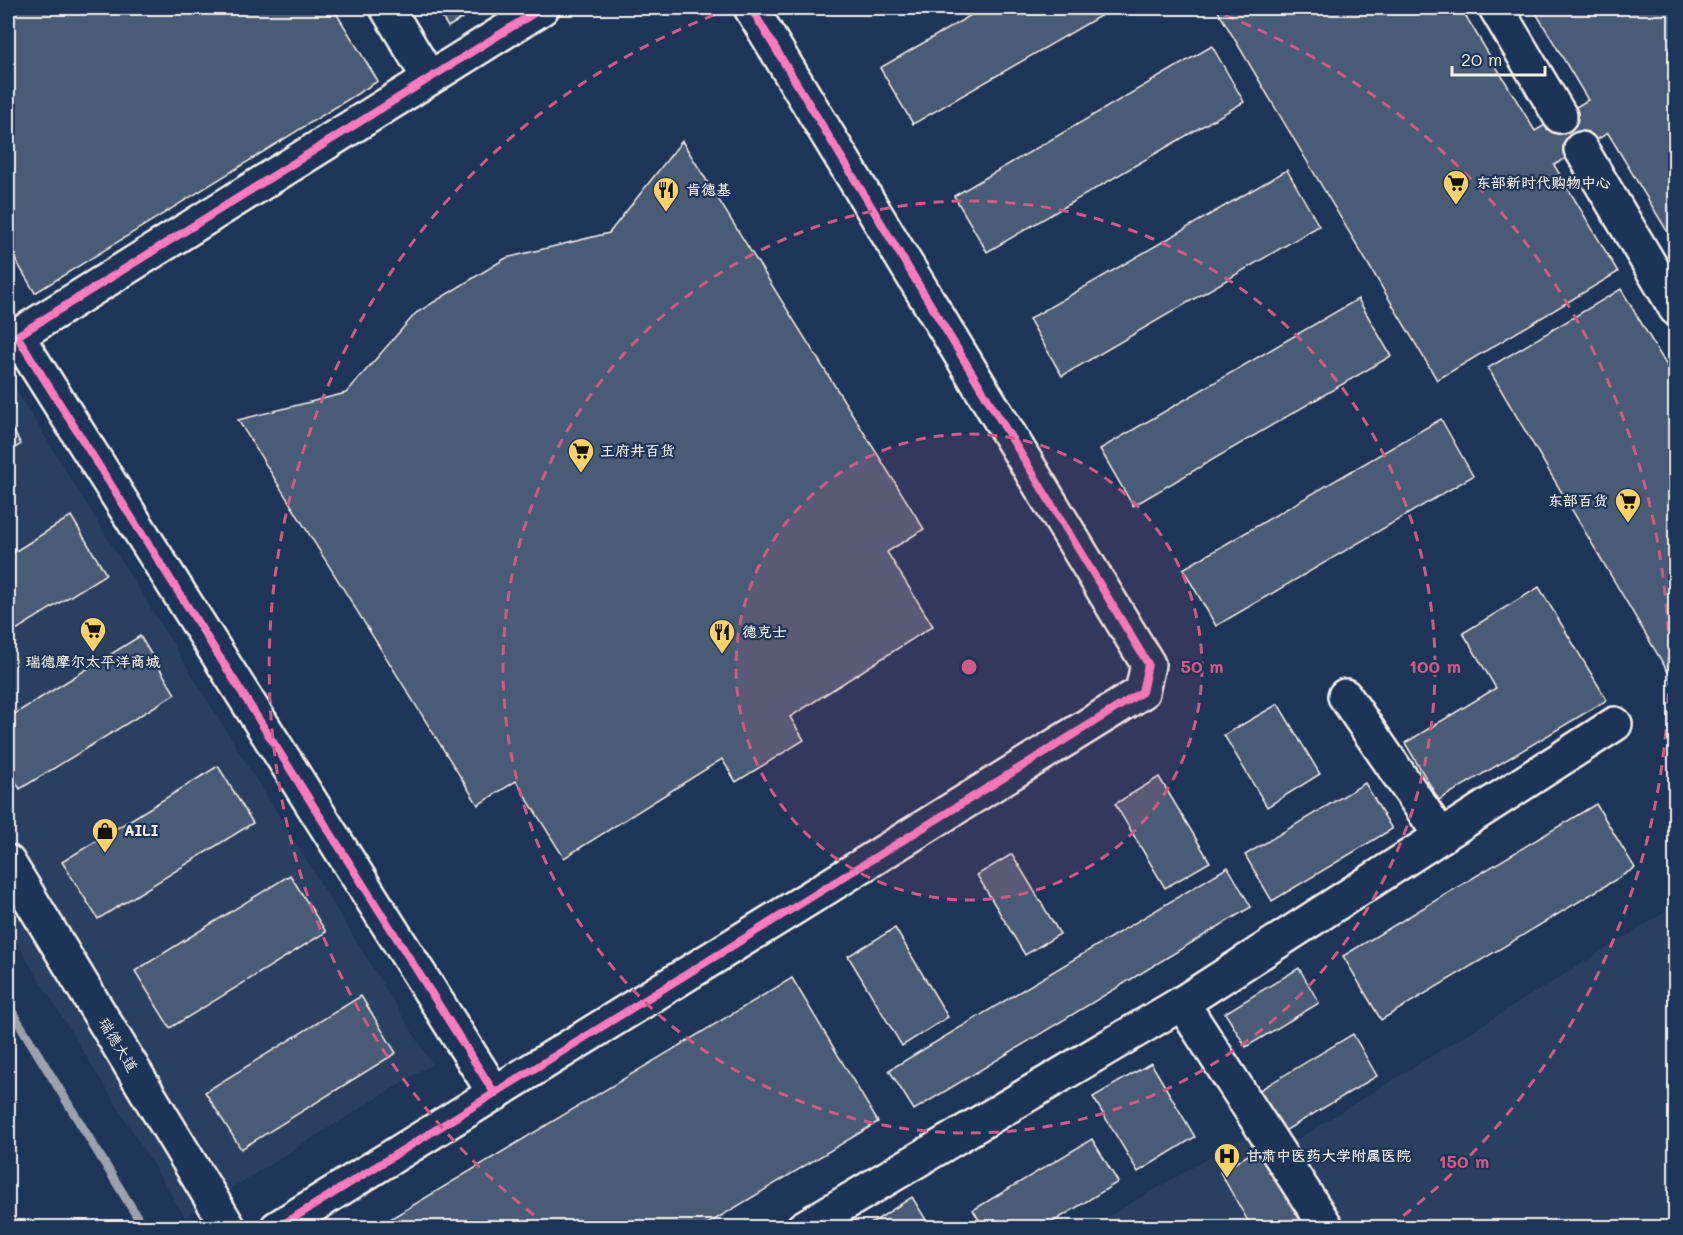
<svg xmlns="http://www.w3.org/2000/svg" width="1683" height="1235" font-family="Mali,'LXGW WenKai TC',sans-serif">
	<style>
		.built { fill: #2a4060 }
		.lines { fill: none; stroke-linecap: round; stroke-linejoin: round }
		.stream { stroke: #9aa2ab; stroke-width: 9 }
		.building { fill: #485b74; stroke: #f4f1e8; stroke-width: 1.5 }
		.minor-casing { stroke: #f4f1e8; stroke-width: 38 }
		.minor { stroke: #1d3557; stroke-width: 33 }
		.cycleway-casing { stroke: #1d3557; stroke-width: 11 }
		.cycleway { stroke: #fd7abc; stroke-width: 8 }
		.ring { fill: none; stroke: #d15985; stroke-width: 3; stroke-dasharray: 10 8 }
		.labels { text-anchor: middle; stroke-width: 4.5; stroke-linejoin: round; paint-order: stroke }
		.poi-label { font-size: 15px; font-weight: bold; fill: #f4f1e8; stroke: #1d3557; text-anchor: start }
		.street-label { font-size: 15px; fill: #f4f1e8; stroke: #1d3557 }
		.centre { fill: #d15985; stroke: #1d3557; stroke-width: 3 }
		.ring-label { font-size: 18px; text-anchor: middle; font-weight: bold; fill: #d15985; stroke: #1d3557; stroke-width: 4.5; stroke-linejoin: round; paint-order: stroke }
	</style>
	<rect width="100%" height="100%" fill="#1d3557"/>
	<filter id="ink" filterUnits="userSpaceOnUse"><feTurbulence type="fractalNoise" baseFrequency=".0167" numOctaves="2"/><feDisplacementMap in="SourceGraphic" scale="12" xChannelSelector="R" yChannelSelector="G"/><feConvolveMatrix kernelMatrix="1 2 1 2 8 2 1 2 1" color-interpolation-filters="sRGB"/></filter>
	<g filter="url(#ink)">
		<g class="built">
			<polygon points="8,377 432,1064 185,1217 8,929"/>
			<polygon points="1675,906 1675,1227 1343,1227 1291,1143"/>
			<polygon points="1254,1131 1312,1228 1089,1228"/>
		</g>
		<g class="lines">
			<polyline class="stream" points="8,1005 144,1228"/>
		</g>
		<g class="building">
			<polygon points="8,8 333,8 378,81 35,293 8,247"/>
			<polygon points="436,8 479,8 448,27"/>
			<polygon points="983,8 1114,8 913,124 880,68"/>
			<polygon points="1216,8 1461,8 1535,131 1588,100 1533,8 1676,8 1676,246 1608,133 1554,165 1618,272 1437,380"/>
			<polygon points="1212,46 1244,102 987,252 954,196"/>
			<polygon points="682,141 924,529 887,552 933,626 790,717 804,740 736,782 722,759 564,858 516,781 478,805 238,420 346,393 416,313 506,258 609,233"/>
			<polygon points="1287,170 1319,226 1062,376 1029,319"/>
			<polygon points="1621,289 1676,381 1676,667 1668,672 1488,368"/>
			<polygon points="1358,299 1391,356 1133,506 1100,449"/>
			<polygon points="1441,419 1473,476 1216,626 1183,569"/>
			<polygon points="8,421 21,444 8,453"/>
			<polygon points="71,516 106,574 8,635 8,556"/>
			<polygon points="1539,587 1607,700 1439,800 1405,743 1496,688 1463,633"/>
			<polygon points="140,636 175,694 20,789 8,769 8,718"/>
			<polygon points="1278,704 1320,774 1267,807 1224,735"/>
			<polygon points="218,766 253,823 98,919 62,862"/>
			<polygon points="1159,777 1210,862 1165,888 1115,804"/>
			<polygon points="1365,783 1392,829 1272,901 1245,855"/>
			<polygon points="1596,804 1635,868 1381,1020 1343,956"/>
			<polygon points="1012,854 1060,934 1025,955 977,875"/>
			<polygon points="1228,867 1251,907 914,1110 889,1070"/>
			<polygon points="290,875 326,932 170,1028 135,971"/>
			<polygon points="895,928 948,1017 902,1046 848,956"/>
			<polygon points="1299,968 1319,1003 1246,1047 1225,1013"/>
			<polygon points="792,978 878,1122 701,1228 375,1228"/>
			<polygon points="361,996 396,1053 241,1149 205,1092"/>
			<polygon points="1353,1034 1377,1076 1278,1135 1253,1094"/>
			<polygon points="1151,1063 1195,1137 1138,1172 1093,1097"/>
			<polygon points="1092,1139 1118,1182 1043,1228 984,1228 973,1210"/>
			<polygon points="1258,1149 1304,1226 1302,1228 1252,1228 1220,1172"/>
			<polygon points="912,1197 931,1228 864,1228"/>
			<polygon points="1676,1220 1676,1228 1663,1228"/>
		</g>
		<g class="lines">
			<g class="minor-casing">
				<g id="minor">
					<polyline points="387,8 429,78"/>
					<polyline points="1496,8 1560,116"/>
					<polyline points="1581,149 1676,309"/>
					<polyline points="1345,696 1441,836"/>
					<polyline points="8,862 229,1228"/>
					<polyline points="1182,1003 1327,1228"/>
					<polyline points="495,1094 17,336 542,8"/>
					<polyline points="277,1228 1142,692 1148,664 751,8"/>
					<polyline points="803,1228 1182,1003 1615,724"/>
				</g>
			</g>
			<use href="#minor" class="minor"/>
			<g class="cycleway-casing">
				<g id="cycleway">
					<polyline points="495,1094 17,336 542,8"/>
					<polyline points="277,1228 1142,692 1148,664 751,8"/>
				</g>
			</g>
			<use href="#cycleway" class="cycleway"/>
		</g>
	</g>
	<circle cx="969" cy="667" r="233" fill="#d15985" fill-opacity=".12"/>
	<g class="ring">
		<circle cx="969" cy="667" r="233"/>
		<circle cx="969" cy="667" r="466"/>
		<path d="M548 1226A700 700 0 0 1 730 9M1208 9A700 700 0 0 1 1390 1226"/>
	</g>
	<defs>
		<g id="supermarket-pin" transform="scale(1.35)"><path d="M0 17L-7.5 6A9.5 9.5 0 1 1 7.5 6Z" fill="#ffd166" stroke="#1d3557"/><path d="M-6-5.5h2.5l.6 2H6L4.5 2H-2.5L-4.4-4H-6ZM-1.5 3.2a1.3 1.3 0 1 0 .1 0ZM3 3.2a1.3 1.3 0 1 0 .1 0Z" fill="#111"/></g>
		<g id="restaurant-pin" transform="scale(1.35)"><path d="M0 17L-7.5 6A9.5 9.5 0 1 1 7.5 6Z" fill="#ffd166" stroke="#1d3557"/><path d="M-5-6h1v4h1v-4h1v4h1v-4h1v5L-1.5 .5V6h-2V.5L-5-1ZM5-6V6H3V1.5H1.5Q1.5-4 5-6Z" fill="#111"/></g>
		<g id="shop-pin" transform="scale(1.35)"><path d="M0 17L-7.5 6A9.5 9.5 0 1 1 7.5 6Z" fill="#ffd166" stroke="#1d3557"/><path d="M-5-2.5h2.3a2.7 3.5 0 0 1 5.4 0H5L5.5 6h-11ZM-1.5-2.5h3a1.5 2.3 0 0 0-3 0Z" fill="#111"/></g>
		<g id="hospital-pin" transform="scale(1.35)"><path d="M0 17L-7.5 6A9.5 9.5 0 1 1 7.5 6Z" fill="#ffd166" stroke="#1d3557"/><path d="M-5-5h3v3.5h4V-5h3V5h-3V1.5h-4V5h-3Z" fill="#111"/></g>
	</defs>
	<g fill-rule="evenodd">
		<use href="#supermarket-pin" x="1456" y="183"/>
		<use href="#restaurant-pin" x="666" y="190"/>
		<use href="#supermarket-pin" x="581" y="451"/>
		<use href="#supermarket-pin" x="1628" y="501"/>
		<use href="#supermarket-pin" x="93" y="630"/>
		<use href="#restaurant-pin" x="722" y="632"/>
		<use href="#shop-pin" x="105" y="831"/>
		<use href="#hospital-pin" x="1227" y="1156"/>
	</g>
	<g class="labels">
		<g class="poi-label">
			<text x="1476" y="188">东部新时代购物中心</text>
			<text x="686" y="195">肯德基</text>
			<text x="600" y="456">王府井百货</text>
			<text x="1608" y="506" text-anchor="end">东部百货</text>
			<text x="742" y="637">德克士</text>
			<text x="93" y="667" text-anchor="middle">瑞德摩尔太平洋商城</text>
			<text x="124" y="836">AILI</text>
			<text x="1246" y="1161">甘肃中医药大学附属医院</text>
		</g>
		<g class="street-label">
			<text transform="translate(118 1045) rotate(59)" y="5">瑞德大道</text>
		</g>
	</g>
	<circle cx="969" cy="667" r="9" class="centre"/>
	<g class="ring-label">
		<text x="1202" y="673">50 m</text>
		<text x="1435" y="673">100 m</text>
		<text x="1464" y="1168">150 m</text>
	</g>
	<rect width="1683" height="1235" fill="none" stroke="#1d3557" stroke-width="30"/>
	<rect x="15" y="15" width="1653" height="1205" fill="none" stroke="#f4f1e8" stroke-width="2" filter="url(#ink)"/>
	<path d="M1452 66v9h93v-9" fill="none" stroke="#f4f1e8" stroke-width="3"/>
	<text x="1461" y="66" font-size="18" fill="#f4f1e8" stroke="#1d3557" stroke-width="4.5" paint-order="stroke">20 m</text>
</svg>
